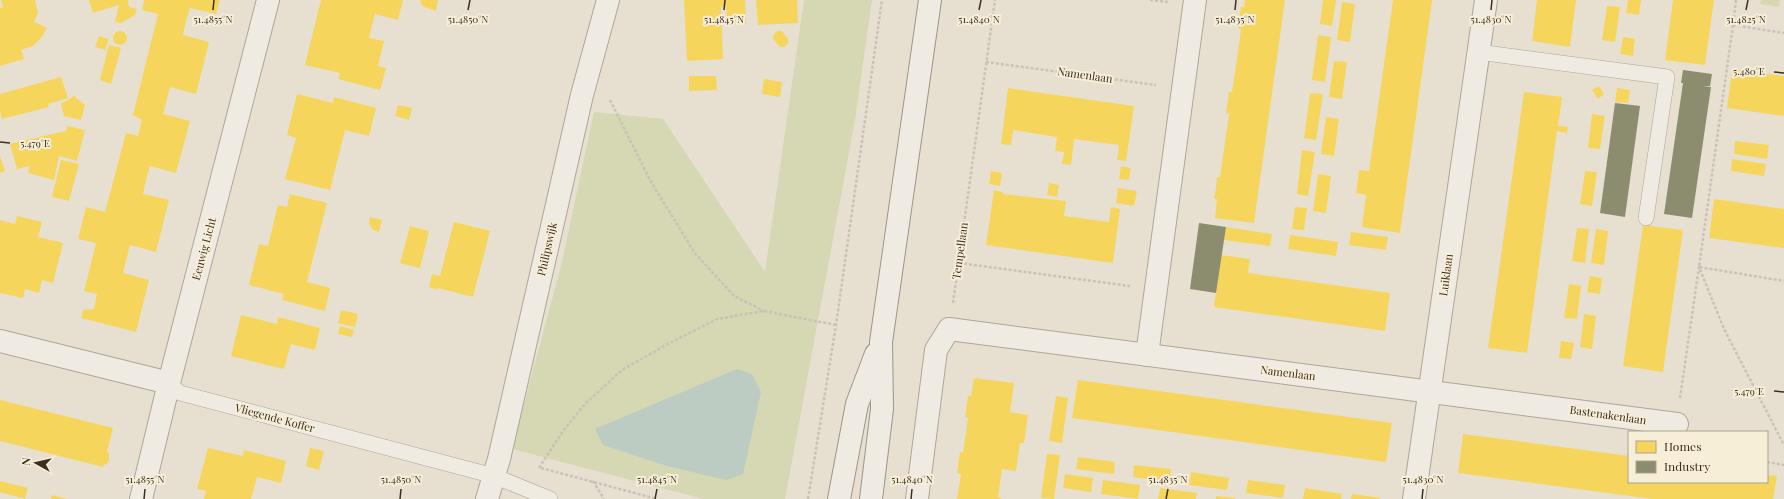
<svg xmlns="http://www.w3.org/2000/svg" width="1784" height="499" font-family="'Playfair Display',serif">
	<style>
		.green { fill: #d6d7b3 }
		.water { fill: #bcccc2 }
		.homes { fill: #f6d55c }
		.industry { fill: #8c8c6e }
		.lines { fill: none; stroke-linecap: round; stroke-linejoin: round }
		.lane-casing { stroke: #ada599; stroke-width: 16 }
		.street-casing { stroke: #ada599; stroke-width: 24 }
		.secondary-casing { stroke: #9c958a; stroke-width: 24 }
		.path { stroke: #c8c2b9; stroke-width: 2.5; stroke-dasharray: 3 2; stroke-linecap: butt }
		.lane { stroke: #efebe3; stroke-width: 15 }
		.street { stroke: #efebe3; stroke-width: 22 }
		.secondary { stroke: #efebe3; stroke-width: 22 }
		.ticks { fill: none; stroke: #3d2e20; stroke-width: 1.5 }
		.labels { text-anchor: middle; stroke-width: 4; stroke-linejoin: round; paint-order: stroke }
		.street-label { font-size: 11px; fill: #3d2e20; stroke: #f7eed8 }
		.ticks-label { font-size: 10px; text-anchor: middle; fill: #3d2e20; stroke: #f7eed8; stroke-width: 4; stroke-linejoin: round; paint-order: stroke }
	</style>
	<rect width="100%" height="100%" fill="#e7e0d1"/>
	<g class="green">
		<polygon points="804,0 872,0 855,120 785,499 704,499 512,449 562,262 594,112 663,119 765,272"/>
		<polygon points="1761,0 1780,0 1779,7 1760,4"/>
	</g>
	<polygon class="water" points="737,369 752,374 761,392 743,474 726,480 667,466 603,445 595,429"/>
	<g class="homes">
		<polygon points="1,0 35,0 38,13 34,22 47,28 41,38 33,46 21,50 24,59 0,66 0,8 3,7"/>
		<polygon points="89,0 128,0 129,7 137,9 135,15 121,23 115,22 119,5 93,13"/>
		<polygon points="144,0 220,0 216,14 190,8 186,21 183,35 209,42 196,94 170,87 163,114 190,121 176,173 150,166 146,180 143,194 169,200 156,252 130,245 123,273 149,280 136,332 81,318 83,310 94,309 97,294 84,291 96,243 78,239 86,207 105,212 126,133 138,136 142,120 133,115 158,14 142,10"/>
		<polygon points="321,0 403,0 398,20 375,14 369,38 384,41 378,66 386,68 380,90 338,79 340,73 305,65"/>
		<polygon points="421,0 438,0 436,11 424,7 420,2"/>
		<polygon points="684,0 745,0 746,24 727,25 726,6 721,7 723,59 687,61"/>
		<polygon points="756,0 797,0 798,23 758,25"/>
		<polygon points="1245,0 1285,0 1254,223 1215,218 1217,199 1214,199 1216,188 1217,177 1220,177 1229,114 1226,113 1229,92 1232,92 1238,52 1241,29 1238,28 1241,7 1244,7"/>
		<polygon points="1323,0 1336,0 1332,26 1320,24"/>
		<polygon points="1393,0 1432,0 1400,233 1362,227 1366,195 1356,193 1359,170 1369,171"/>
		<polygon points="1537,0 1576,0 1570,47 1532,41"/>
		<polygon points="1628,0 1641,0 1639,15 1626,13"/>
		<polygon points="1673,0 1714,0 1705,65 1665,60"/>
		<polygon points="1342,2 1355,4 1350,42 1337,40"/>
		<polygon points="1607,6 1620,7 1615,42 1602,40"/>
		<polygon points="777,31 782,31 788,39 788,44 784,47 780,47 773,39 774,34"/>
		<circle cx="120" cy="38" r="7"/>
		<polygon points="1318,35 1331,37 1325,82 1312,80"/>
		<polygon points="99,36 109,39 105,50 95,47"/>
		<polygon points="1623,37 1635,39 1633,56 1620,54"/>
		<polygon points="109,45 121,48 111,84 100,80"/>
		<polygon points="1334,61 1347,62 1342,99 1329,97"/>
		<polygon points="1732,69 1784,76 1784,116 1727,108"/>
		<polygon points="689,76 716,76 717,90 689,91"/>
		<polygon points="61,77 68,98 48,104 49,107 2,119 0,111 0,94"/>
		<polygon points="764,79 782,82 780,97 762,94"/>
		<polygon points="1599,86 1604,94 1598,99 1592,90"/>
		<polygon points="1008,88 1134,106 1126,161 1117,160 1119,145 1074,139 1071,165 1062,164 1064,152 1055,151 1057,137 1013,130 1011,145 1001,144"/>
		<polygon points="1617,88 1630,90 1628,103 1615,102"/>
		<polygon points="1524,92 1562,97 1558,126 1568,127 1567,133 1557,131 1527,353 1488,348"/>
		<polygon points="1310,93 1323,94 1316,140 1304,138"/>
		<polygon points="297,94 333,103 334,97 376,108 369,136 345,130 330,190 285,179 296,138 287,135"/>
		<polygon points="74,96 85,105 81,120 64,116 61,104"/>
		<polygon points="398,105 412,108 409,120 395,116"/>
		<polygon points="1592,114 1605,116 1600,149 1588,148"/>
		<polygon points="1326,117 1339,119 1334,156 1321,154"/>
		<polygon points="67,126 85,130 77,161 59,156 54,180 28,173 30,166 17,169 10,144 66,131"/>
		<polygon points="1735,141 1769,145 1767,159 1734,154"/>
		<polygon points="1302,150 1315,152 1308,196 1297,194"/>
		<polygon points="0,156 5,171 0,173"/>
		<polygon points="1732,159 1766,164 1764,176 1731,171"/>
		<polygon points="61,160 79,164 69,201 52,197"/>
		<polygon points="1121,166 1131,168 1129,180 1119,179"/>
		<polygon points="991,171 1002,173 1000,186 989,184"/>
		<polygon points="1585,171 1597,172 1592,206 1580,204"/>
		<polygon points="1318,174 1331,176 1326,213 1313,211"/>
		<polygon points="1049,183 1059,185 1057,197 1047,195"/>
		<polygon points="1118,188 1137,191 1134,206 1116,203"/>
		<polygon points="994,190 1003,192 1003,194 1066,201 1064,216 1109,222 1111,207 1120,209 1113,263 986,245"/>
		<polygon points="290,194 327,203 307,282 330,288 325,311 282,300 284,294 249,285 259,244 268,246 278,205 287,207"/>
		<polygon points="1714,199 1784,209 1784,248 1709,238"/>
		<polygon points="1295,207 1307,208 1304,230 1292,229"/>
		<polygon points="17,216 42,222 38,237 63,243 53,283 42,280 39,293 25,289 23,298 0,293 0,220 15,224"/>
		<polygon points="370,217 382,220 379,232 373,230 369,224"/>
		<polygon points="454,222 490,231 473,297 438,288 438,290 429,287 432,274 440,276"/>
		<polygon points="1643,225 1683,230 1663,372 1623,366"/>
		<polygon points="410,226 429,231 420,268 400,263"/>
		<polygon points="1225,227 1272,234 1270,246 1224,240"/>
		<polygon points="1577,228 1589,229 1585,263 1572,261"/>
		<polygon points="1596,229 1608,231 1604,265 1591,263"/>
		<polygon points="1351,232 1388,237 1386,250 1349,245"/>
		<polygon points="1290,235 1338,242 1336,256 1288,249"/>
		<polygon points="1221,255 1250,259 1248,273 1390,293 1385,331 1214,307"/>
		<polygon points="1590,276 1602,278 1600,294 1587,292"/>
		<polygon points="1569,284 1581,286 1577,319 1564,318"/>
		<polygon points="341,310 358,314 355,327 338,323"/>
		<polygon points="1584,314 1596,316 1592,349 1580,347"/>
		<polygon points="241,315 277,324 278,317 320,328 315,350 291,344 284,369 231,356"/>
		<polygon points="340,326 354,330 352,337 338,334"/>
		<polygon points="1561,341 1574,343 1571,359 1559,358"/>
		<polygon points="974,378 1014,383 1010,412 1028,415 1024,443 1020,443 1016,471 1002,469 998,497 1003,499 957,499 961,474 957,473 960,452 963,453 968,418 965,417 968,396 971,396"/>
		<polygon points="1078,380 1392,423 1386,462 1072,418"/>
		<polygon points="1056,396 1068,398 1062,443 1049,441"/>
		<polygon points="0,400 113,428 107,452 109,453 109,461 106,465 104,464 103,467 0,441"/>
		<polygon points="1463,434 1629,456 1629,482 1767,482 1767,475 1777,476 1773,499 1652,499 1458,473"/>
		<polygon points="208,448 243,456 244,450 286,461 281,483 257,477 251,499 204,499 206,491 197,489"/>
		<polygon points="310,448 324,451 319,470 306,466"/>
		<polygon points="1047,454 1060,455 1054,499 1041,498"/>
		<polygon points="1078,457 1115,462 1114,474 1076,469"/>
		<polygon points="1134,465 1171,469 1170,482 1133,477"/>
		<polygon points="1191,472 1229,478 1227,490 1189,485"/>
		<polygon points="1065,474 1093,478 1091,492 1063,488"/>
		<polygon points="1103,480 1140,485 1138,499 1101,494"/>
		<polygon points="1248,480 1285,485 1283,498 1246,493"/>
		<polygon points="0,481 28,488 25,499 0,492"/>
		<polygon points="1160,488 1197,493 1196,499 1158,499"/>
		<polygon points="1305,488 1342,494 1341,499 1303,499"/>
		<polygon points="1352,494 1381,498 1380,499 1351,499"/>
		<polygon points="52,495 67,499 51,499"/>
		<polygon points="1216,496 1235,498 1235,499 1216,499"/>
	</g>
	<g class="industry">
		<polygon points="1683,70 1712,74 1710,86 1703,86 1711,87 1692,218 1664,214 1683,83 1681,83"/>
		<polygon points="1615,103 1640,106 1625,217 1600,213"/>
		<polygon points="1199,223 1226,227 1216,293 1190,289"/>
	</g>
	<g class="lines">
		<g class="lane-casing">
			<g id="lane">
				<polyline points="1478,52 1667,77 1646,218"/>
				<polyline points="169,383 180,393 494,476 550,499"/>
			</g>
		</g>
		<g class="street-casing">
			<g id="street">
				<polyline points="0,341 169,383"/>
				<polyline points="1147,355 1195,0"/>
				<polyline points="141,499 169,383 268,0"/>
				<polyline points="487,499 499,459 582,95 608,0"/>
				<polyline points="917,499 936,350 949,329 1677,424"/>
				<polyline points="1414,499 1486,0"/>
			</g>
		</g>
		<g class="secondary-casing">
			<g id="secondary">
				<polyline points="839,499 857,404 876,354"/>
				<polyline points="871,499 882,409 881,342 930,0"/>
			</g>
		</g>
		<g class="path">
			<polyline points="1150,0 1168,2"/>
			<polyline points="1736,0 1733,25 1784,33"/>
			<polyline points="1733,25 1699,267 1784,281"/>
			<polyline points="986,62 1156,85"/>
			<polyline points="610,100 650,180 694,252 734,296 764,311"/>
			<polyline points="959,263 1130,286"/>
			<polyline points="953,303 995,0"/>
			<polyline points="1680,398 1699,267 1724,329 1784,445"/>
			<polyline points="1767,462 1784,465"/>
			<polyline points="539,468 563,431 585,404 622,370 666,345 717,319 764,311 836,325"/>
			<polyline points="541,468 657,499"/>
			<polyline points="593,481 604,499"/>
			<polyline points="808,499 836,325 882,0"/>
		</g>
		<use href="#lane" class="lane"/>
		<use href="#street" class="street"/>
		<use href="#secondary" class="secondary"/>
	</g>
	<path class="ticks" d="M213 10 214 0M468 10 470 0M724 10 725 0M979 10 981 0M1235 10 1236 0M1491 10 1492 0M1746 10 1748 0M1774 72 1784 73M0 142 10 143M1774 391 1784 392M144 499 145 489M400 499 401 489M655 499 657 489M911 499 912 489M1166 499 1168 489M1422 499 1423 489"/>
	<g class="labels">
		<g class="street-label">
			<text transform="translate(1085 75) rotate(8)" y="4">Namenlaan</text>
			<text transform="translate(204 249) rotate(-75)" y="4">Eeuwig Licht</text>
			<text transform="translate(547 249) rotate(-77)" y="4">Philipswijk</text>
			<text transform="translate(960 251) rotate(-82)" y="4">Tempellaan</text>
			<text transform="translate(1446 275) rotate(-82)" y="4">Luiklaan</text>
			<text transform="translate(1288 373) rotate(7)" y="4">Namenlaan</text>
			<text transform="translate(1608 415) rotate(8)" y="4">Bastenakenlaan</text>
			<text transform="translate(275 418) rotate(15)" y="4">Vliegende Koffer</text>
		</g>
	</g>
	<g class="ticks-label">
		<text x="213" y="23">51.4855°N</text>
		<text x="468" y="23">51.4850°N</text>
		<text x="724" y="23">51.4845°N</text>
		<text x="979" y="23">51.4840°N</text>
		<text x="1235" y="23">51.4835°N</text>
		<text x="1491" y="23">51.4830°N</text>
		<text x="1746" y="23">51.4825°N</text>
		<text x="1749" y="75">5.480°E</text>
		<text x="35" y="147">5.479°E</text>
		<text x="1749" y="395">5.479°E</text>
		<text x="145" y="483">51.4855°N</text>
		<text x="401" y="483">51.4850°N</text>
		<text x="657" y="483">51.4845°N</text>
		<text x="912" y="483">51.4840°N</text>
		<text x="1168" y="483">51.4835°N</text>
		<text x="1423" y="483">51.4830°N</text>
	</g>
	<rect x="1628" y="431" width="140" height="52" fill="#f7eed8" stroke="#ada18e"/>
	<rect x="1636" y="441" width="20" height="12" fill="#f6d55c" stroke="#ada18e"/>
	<text x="1664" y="451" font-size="12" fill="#3d2e20">Homes</text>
	<rect x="1636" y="461" width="20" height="12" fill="#8c8c6e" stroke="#ada18e"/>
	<text x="1664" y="471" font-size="12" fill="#3d2e20">Industry</text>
	<g transform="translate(36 463) rotate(278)" stroke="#f7eed8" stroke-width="3" paint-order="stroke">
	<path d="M0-3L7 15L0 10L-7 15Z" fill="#3d2e20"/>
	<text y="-6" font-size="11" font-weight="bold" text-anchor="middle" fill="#3d2e20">N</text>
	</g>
</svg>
